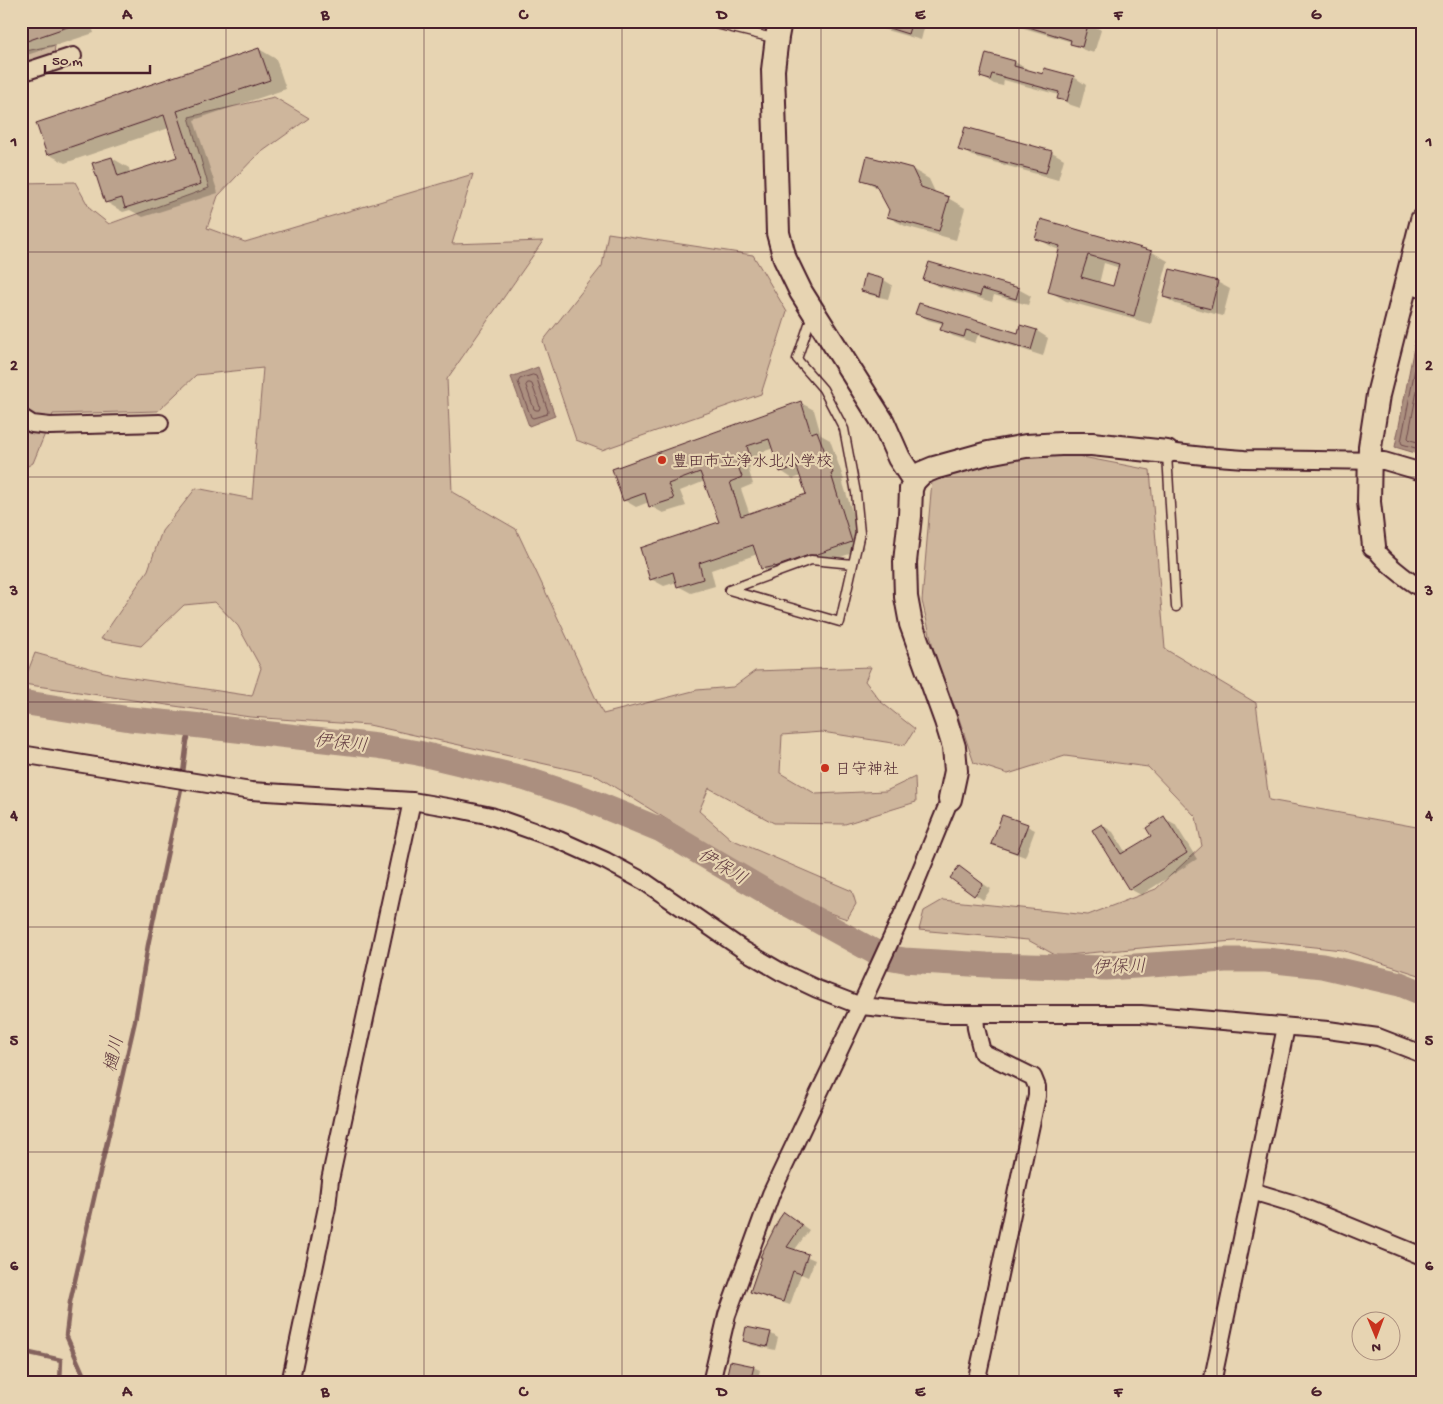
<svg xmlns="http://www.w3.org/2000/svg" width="1443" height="1404" font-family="'Gochi Hand','Klee One',sans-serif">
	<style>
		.green { fill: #ceb69c; stroke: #8c6a64 }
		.water { fill: #ab8f7f; stroke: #84625d }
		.shadow { fill: #0003; fill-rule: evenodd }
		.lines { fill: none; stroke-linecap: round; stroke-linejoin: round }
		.shore { stroke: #714c4d; stroke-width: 1 }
		.stream { stroke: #84625d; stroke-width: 4.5 }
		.river { stroke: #ab8f7f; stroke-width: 25 }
		.building { fill: #bba28d; stroke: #4a1f2b; fill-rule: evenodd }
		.lane-casing { stroke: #4a1f2b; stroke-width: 11 }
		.street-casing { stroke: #4a1f2b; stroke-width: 20 }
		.secondary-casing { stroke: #4a1f2b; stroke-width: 26 }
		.lane { stroke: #e7d4b2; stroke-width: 8 }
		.street { stroke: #e7d4b2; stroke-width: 16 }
		.secondary { stroke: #e7d4b2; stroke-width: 22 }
		.grid { fill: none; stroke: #4a1f2b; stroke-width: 1; stroke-opacity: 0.55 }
		.poi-dot { fill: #c8321e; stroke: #e7d4b2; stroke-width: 2 }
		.labels { text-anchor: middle; stroke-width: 4.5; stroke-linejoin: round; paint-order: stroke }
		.poi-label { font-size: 16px; fill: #4a1f2b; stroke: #e7d4b2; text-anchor: start }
		.water-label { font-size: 18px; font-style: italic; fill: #623b40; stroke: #e7d4b2 }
		.neatline { fill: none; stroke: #4a1f2b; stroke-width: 2 }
		.grid-label { font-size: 16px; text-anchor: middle; font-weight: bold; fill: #4a1f2b }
	</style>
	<rect width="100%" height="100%" fill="#e7d4b2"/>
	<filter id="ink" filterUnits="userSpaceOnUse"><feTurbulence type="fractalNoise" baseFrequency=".02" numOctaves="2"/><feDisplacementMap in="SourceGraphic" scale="10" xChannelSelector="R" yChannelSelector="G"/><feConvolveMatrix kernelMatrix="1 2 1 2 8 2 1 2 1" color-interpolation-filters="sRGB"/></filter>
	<g filter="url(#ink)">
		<g class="green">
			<polygon points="55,45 54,55 21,64 21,52"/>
			<polygon points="274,97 309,118 256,156 218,196 207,228 245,242 473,174 452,244 543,241 447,379 452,492 516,529 603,714 697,690 733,687 755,671 871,667 865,681 881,702 915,729 905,745 822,732 782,735 780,773 816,794 886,791 915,777 916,802 845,824 774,823 709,788 699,811 731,839 852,891 856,904 847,919 818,909 708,845 595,775 369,725 250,717 23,684 35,653 119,676 252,696 261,668 238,626 215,602 184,605 141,646 101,639 148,570 162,531 196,488 252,499 263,368 196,375 158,411 53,414 33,463 21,470 21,183 75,182 90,209 109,224 209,188 189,117"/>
			<polygon points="608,233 753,255 787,312 761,394 602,450 576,440 543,341 602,266"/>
			<polygon points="1046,450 1150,470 1165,649 1256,703 1269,800 1422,828 1422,976 1342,950 1249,940 1152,947 1057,956 1028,940 919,930 924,911 943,900 1088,915 1156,889 1202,846 1196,817 1148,767 1065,756 1008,774 974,763 955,707 939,672 922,601 932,480"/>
		</g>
		<g class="water">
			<polygon points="1421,310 1422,310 1422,455 1395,447"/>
			<polygon points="538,367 555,416 529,426 511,377"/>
		</g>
		<g class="shadow">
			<polygon points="21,21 90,21 94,33 21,57"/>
			<polygon points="733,21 768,21 766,29"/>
			<polygon points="860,21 926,21 921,40 865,24"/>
			<polygon points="1005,21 1082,21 1089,23 1101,30 1094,53 1084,50 1072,42 1010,24"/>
			<polygon points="259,49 276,59 286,89 194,120 218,193 143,217 130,210 123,212 106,202 112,158 129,168 130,174 179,158 169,128 65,163 48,154"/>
			<polygon points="1015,62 1027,69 1027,71 1044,76 1045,70 1074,77 1086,85 1080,108 1071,105 1058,98 1059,95 1004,80 1003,86 994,84 981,76"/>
			<polygon points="960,149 1052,152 1064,159 1058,180 972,156"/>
			<polygon points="912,169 929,179 936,194 948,198 965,208 956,240 905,226 888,217 891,209 879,189 863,179"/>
			<path d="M1037 238 1152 252 1168 261 1151 324 1066 301 1049 291 1061 250 1054 248ZM1104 263 1120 268 1114 288 1099 284Z"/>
			<polygon points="866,276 884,280 892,285 888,299 870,295 862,290"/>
			<polygon points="925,279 1018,289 1031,296 1028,305 994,295 992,302 937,286"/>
			<polygon points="1217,282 1230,289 1223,316 1176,304 1164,297"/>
			<polygon points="917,313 1019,334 1021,326 1037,331 1048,338 1043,356 978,335 975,343 953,336 942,330 943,324 928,320"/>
			<path d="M801 403 814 410 821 435 830 440 844 480H842L864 549 829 561H822L789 573 775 576 762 568 758 554 711 570 715 586 691 593 678 586 677 582 664 586 651 579 720 523 705 481 680 491 686 506 663 513 650 506 649 502 636 507 624 500ZM774 448 781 471 793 479 801 476 807 495 750 515 741 489 753 484 748 468 761 464 759 453Z"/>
			<polygon points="1164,818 1175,824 1197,859 1141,895 1130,889 1102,825 1113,832 1126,853 1152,836"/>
			<polygon points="1027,826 1035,830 1025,857 1001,848 993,843"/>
			<polygon points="960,868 991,889 983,900 952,878"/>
			<polygon points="792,1218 809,1230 794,1251 815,1260 808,1277 801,1274 790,1305 759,1295 752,1291 763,1257"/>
			<polygon points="770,1333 778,1338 775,1350 752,1345 744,1340"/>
			<polygon points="753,1367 760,1370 757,1383 731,1383 732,1376 728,1374"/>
		</g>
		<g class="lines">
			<g class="shore">
				<polyline points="1422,332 1401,442 1402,444 1422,450"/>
				<polyline points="1422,365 1408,438 1410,440 1422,443"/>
				<polygon points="533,375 536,376 548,411 547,414 533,418 531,417 518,382 520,379"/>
				<polygon points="528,383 530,383 532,384 540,407 539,410 536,410 534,409 526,386"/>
			</g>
			<g class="stream">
				<polyline points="21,1351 61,1360 60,1383"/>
				<polyline points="89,1383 84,1376 66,1335 70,1302 135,1021 148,945 181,789 187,741 192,725"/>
			</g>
			<polyline class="river" points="21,702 130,719 192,725 377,746 418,753 523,778 583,798 661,830 775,897 882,956 904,960 987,965 1106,968 1225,960 1266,960 1322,966 1400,984 1422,993"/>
		</g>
		<g class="building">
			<polygon points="21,21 79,21 79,23 21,43"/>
			<polygon points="876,21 912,21 908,34 876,24"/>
			<polygon points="1019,21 1089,21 1082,47 1070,44 1071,40 1019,24"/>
			<polygon points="259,48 270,80 177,111 201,184 125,208 122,198 105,203 92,163 112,157 118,176 177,157 164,115 47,155 36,123"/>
			<polygon points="986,53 1015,61 1014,66 1043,74 1044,68 1074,76 1067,101 1057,99 1059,92 992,74 990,80 980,77"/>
			<polygon points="965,127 1052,151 1046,173 958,150"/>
			<polygon points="867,156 912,168 921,187 949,197 939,231 887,217 889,210 875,184 861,180"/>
			<path d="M1041 219 1152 251 1134 316 1048 292 1060 246 1035 239ZM1088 255 1119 264 1113 286 1081 277Z"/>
			<polygon points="929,262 1019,288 1016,299 982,289 980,296 923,280"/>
			<polygon points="1170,269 1218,281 1211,309 1163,297"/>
			<polygon points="865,274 884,279 880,296 861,291"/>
			<polygon points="919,303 1018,333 1020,325 1037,330 1031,350 966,330 964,337 940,330 943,322 915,314"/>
			<path d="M801 401 811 433 817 431 833 473 831 474 852 542 815 555H809L775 567V566L761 569 753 545 699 563 703 579 677 587 673 572 650 580 640 548 719 522 700 472 668 484 674 499 649 507 645 493 623 501 612 469ZM769 439 780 472 797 467 806 494 741 516 730 482 742 477 736 461 750 457 747 446Z"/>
			<polygon points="1002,815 1028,824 1017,853 991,844"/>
			<polygon points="1164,816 1187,853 1129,890 1092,830 1102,824 1121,854 1151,836 1146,828"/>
			<polygon points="959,866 983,884 974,896 950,878"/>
			<polygon points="784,1212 802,1225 787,1247 808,1254 801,1274 793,1271 783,1302 750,1292 762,1257 760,1257 779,1219"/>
			<polygon points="746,1327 771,1332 767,1347 743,1341"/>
			<polygon points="730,1361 754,1366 750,1383 730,1383 731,1375 727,1374"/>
		</g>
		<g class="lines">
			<g class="lane-casing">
				<g id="lane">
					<polyline points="704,21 769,37 775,37"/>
					<polyline points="811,318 797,359 823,389 844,429 856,493 860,533 840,622 729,590 811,560 853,564"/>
					<polyline points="1167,454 1176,607"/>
				</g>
			</g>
			<g class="street-casing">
				<g id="street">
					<polyline points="21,73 73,56"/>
					<polyline points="1407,285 1422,289"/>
					<polyline points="21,417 32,424 50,426 160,423"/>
					<polyline points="1167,452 1204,456 1244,459 1384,461 1422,472"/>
					<path d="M1374 546C1378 558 1410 582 1422 589"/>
					<polyline points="21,754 251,791 412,801 453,808 491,816 559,840 606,861 645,882 745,951 781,972 817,989 861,1006 944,1014 1141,1014 1328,1030 1378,1037 1422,1054"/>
					<polyline points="975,1014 976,1028 982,1052 1033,1077 1037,1087 1037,1096 976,1383"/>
					<polyline points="1252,1191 1295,1204 1422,1256"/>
					<polyline points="290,1383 327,1207 330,1180 412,801"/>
					<polyline points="711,1383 727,1315 771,1194 866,994 904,911 950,799"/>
					<polyline points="1212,1383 1286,1027"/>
				</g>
			</g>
			<g class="secondary-casing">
				<g id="secondary">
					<polyline points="780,21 777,37 773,70 778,233 785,259 801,292 883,422 899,458 914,481"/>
					<polyline points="1374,546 1369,502 1370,447 1378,395 1422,220"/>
					<polyline points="950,799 956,771 954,747 946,721 911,624 906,597 905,562 910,516 911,489 914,481 922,473 934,468 988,453 1026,446 1061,444 1092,444 1167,452"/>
				</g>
			</g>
			<use href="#lane" class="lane"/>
			<use href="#street" class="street"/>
			<use href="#secondary" class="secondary"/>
		</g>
	</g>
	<path class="grid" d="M226 21V1383M424 21V1383M622 21V1383M821 21V1383M1019 21V1383M1217 21V1383M21 252H1422M21 477H1422M21 702H1422M21 927H1422M21 1152H1422"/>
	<g class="poi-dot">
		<circle cx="662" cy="460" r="5"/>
		<circle cx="825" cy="768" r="5"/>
	</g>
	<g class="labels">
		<g class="poi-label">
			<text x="672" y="466">豊田市立浄水北小学校</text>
			<text x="835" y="774">日守神社</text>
		</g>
		<g class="water-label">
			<text transform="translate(341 742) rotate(6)" y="6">伊保川</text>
			<text transform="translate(723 866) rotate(31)" y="6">伊保川</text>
			<text transform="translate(1119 966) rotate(-2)" y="6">伊保川</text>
			<text transform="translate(113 1054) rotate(-77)" y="6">樋川</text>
		</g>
	</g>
	<rect width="1443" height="1404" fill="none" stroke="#e7d4b2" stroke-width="55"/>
	<g transform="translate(1376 1336) rotate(179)"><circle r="24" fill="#e7d4b2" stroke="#a88c7c"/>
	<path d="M0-4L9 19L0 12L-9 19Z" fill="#c8321e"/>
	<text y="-8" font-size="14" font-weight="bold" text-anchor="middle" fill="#4a1f2b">N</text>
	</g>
	<path d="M45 65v8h105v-8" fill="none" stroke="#4a1f2b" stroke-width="2.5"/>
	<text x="52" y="65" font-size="15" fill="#4a1f2b" stroke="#e7d4b2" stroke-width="4" paint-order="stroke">50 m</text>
	<rect x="28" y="28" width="1388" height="1348" class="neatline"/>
	<g class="grid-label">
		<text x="127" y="19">A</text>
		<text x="325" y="19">B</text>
		<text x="523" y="19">C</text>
		<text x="722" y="19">D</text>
		<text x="920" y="19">E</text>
		<text x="1118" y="19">F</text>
		<text x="1316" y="19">G</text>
		<text x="14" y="146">1</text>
		<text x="1429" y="146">1</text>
		<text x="14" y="370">2</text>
		<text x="1429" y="370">2</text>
		<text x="14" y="595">3</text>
		<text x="1429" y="595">3</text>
		<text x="14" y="820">4</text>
		<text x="1429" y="820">4</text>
		<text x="14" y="1045">5</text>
		<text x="1429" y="1045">5</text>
		<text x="14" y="1270">6</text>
		<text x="1429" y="1270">6</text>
		<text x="127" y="1396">A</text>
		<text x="325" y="1396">B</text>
		<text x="523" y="1396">C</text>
		<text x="722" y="1396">D</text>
		<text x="920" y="1396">E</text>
		<text x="1118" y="1396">F</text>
		<text x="1316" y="1396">G</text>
	</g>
</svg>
